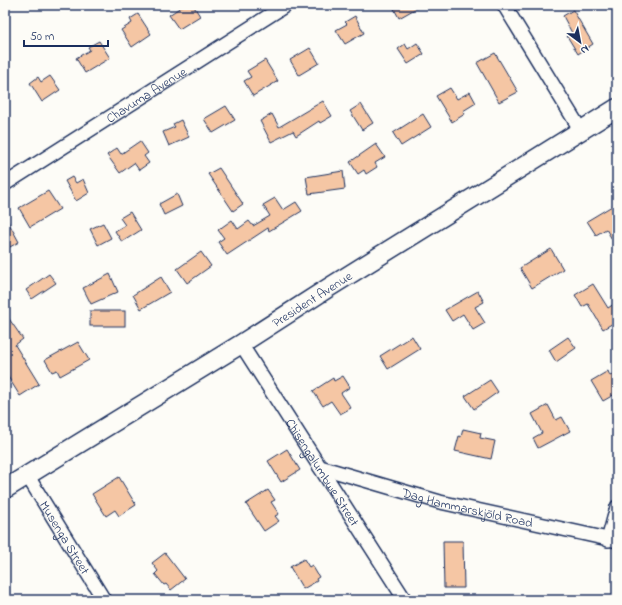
<svg xmlns="http://www.w3.org/2000/svg" width="622" height="605" font-family="'Indie Flower',sans-serif">
	<style>
		.building { fill: #f5c6a4; stroke: #1b2f5e }
		.lines { fill: none; stroke-linecap: round; stroke-linejoin: round }
		.street-casing { stroke: #1b2f5e; stroke-width: 16 }
		.secondary-casing { stroke: #1b2f5e; stroke-width: 21 }
		.street { stroke: #fdfcf7; stroke-width: 13 }
		.secondary { stroke: #fdfcf7; stroke-width: 18 }
		.labels { text-anchor: middle; stroke-width: 3; stroke-linejoin: round; paint-order: stroke }
		.street-label { font-size: 13px; fill: #1b2f5e; stroke: #fdfcf7 }
	</style>
	<rect width="100%" height="100%" fill="#fdfcf7"/>
	<filter id="ink" filterUnits="userSpaceOnUse"><feTurbulence type="fractalNoise" baseFrequency=".025" numOctaves="2"/><feDisplacementMap in="SourceGraphic" scale="8" xChannelSelector="R" yChannelSelector="G"/><feConvolveMatrix kernelMatrix="1 2 1 2 8 2 1 2 1" color-interpolation-filters="sRGB"/></filter>
	<g filter="url(#ink)">
		<g class="building">
			<polygon points="184,5 193,5 200,16 179,29 169,15"/>
			<polygon points="392,5 422,5 399,18"/>
			<polygon points="573,10 593,44 578,54 567,36 572,33 563,16"/>
			<polygon points="138,14 151,34 132,47 121,30 132,23 130,19"/>
			<polygon points="355,16 364,33 345,44 336,30 347,24 345,22"/>
			<polygon points="99,41 110,58 85,73 76,58 90,50 88,47"/>
			<polygon points="417,43 424,54 408,64 398,49 405,44 408,49"/>
			<polygon points="310,48 319,63 299,75 290,60"/>
			<polygon points="495,53 518,92 499,102 477,63"/>
			<polygon points="265,60 278,81 253,96 244,81 251,77 247,71"/>
			<polygon points="50,76 60,90 42,102 30,83 38,77 41,82"/>
			<polygon points="450,88 457,99 470,92 476,103 463,111 465,114 452,122 436,96"/>
			<polygon points="323,101 332,116 320,123 319,121 296,136 293,131 271,142 260,121 272,114 279,127"/>
			<polygon points="361,104 373,123 362,130 350,111"/>
			<polygon points="226,106 235,120 213,133 204,119"/>
			<polygon points="423,114 431,127 401,146 393,133"/>
			<polygon points="181,120 189,137 169,146 163,132 175,127 173,124"/>
			<polygon points="140,141 148,153 144,156 149,163 139,170 134,163 120,173 107,155 117,148 121,154"/>
			<polygon points="376,144 385,157 375,163 377,167 366,174 364,170 358,174 350,162"/>
			<polygon points="219,168 243,204 233,211 208,174"/>
			<polygon points="343,171 345,189 309,194 306,177"/>
			<polygon points="72,177 76,183 83,179 89,193 76,201 65,181"/>
			<polygon points="48,191 60,209 30,227 19,208"/>
			<polygon points="177,194 182,206 164,215 159,204"/>
			<polygon points="275,198 283,210 296,202 302,211 269,231 268,228 227,255 218,242 224,238 218,230 232,220 238,229 249,221 253,226 270,216 263,205"/>
			<polygon points="617,203 617,248 606,229 596,235 587,221"/>
			<polygon points="130,212 141,230 122,242 115,231 125,225 120,218"/>
			<polygon points="5,216 19,242 8,248 5,243"/>
			<polygon points="103,223 111,238 98,245 90,229"/>
			<polygon points="551,249 563,269 532,288 520,268"/>
			<polygon points="201,252 211,266 187,283 177,269"/>
			<polygon points="49,274 56,283 32,299 26,290"/>
			<polygon points="110,274 118,292 91,304 83,288"/>
			<polygon points="161,277 170,292 141,309 133,295"/>
			<polygon points="593,284 608,308 617,302 617,321 603,329 588,304 582,307 575,295"/>
			<polygon points="478,291 484,302 475,307 485,323 473,330 463,314 452,321 445,310"/>
			<rect x="90" y="311" width="35" height="15"/>
			<polygon points="5,313 23,339 15,345 39,384 20,396 5,372"/>
			<polygon points="412,336 420,349 388,369 380,356"/>
			<polygon points="568,337 576,348 556,362 549,350"/>
			<polygon points="78,342 89,360 60,376 57,370 52,372 45,360"/>
			<polygon points="608,371 610,376 617,372 617,393 603,401 591,381"/>
			<polygon points="343,376 350,387 341,393 351,408 340,414 331,401 323,406 313,391 333,378 334,381"/>
			<polygon points="490,380 498,392 474,409 465,396"/>
			<polygon points="548,405 556,420 562,417 570,431 538,448 533,438 542,433 532,414"/>
			<polygon points="463,429 481,433 480,438 495,441 491,459 455,451 459,436 461,437"/>
			<polygon points="287,449 300,470 281,482 268,461"/>
			<polygon points="119,477 136,505 119,516 115,510 106,516 92,494"/>
			<polygon points="268,490 275,500 271,502 279,514 275,516 279,521 264,531 246,504"/>
			<polygon points="443,541 463,541 464,588 444,588"/>
			<polygon points="165,553 185,579 171,590 166,584 164,585 155,574 158,571 152,563"/>
			<polygon points="304,559 309,567 312,565 319,577 316,579 317,581 303,589 290,567"/>
		</g>
		<g class="lines">
			<g class="street-casing">
				<g id="street">
					<polyline points="504,5 580,129"/>
					<path id="s1" d="M5 184 286 5"/>
					<path id="s2" d="M241 344 405 600"/>
					<path id="s3" d="M320 467 440 502 617 541"/>
					<path id="s4" d="M27 475 104 600"/>
					<polyline points="608,540 617,507"/>
				</g>
			</g>
			<g class="secondary-casing">
				<g id="secondary">
					<path id="s5" d="M5 489 241 344 328 288 617 108"/>
				</g>
			</g>
			<use href="#street" class="street"/>
			<use href="#secondary" class="secondary"/>
		</g>
	</g>
	<g class="labels">
		<g class="street-label">
			<text dy="5" stroke="none"><textPath href="#s1" startOffset="167">Chavuma Avenue</textPath></text>
			<text dy="5" stroke="none"><textPath href="#s5" startOffset="361">President Avenue</textPath></text>
			<text dy="5" stroke="none"><textPath href="#s2" startOffset="152">Chisengalumbwe Street</textPath></text>
			<text dy="5" stroke="none"><textPath href="#s3" startOffset="153">Dag Hammarskjöld Road</textPath></text>
			<text dy="5" stroke="none"><textPath href="#s4" startOffset="73">Musenga Street</textPath></text>
		</g>
	</g>
	<rect width="622" height="605" fill="none" stroke="#fdfcf7" stroke-width="20"/>
	<rect x="10" y="10" width="602" height="585" fill="none" stroke="#1b2f5e" stroke-width="1.5" filter="url(#ink)"/>
	<g transform="translate(580 42) rotate(148)" stroke="#fdfcf7" stroke-width="3" paint-order="stroke">
	<path d="M0-3L7 15L0 10L-7 15Z" fill="#1b2f5e"/>
	<text y="-6" font-size="11" font-weight="bold" text-anchor="middle" fill="#1b2f5e">N</text>
	</g>
	<path d="M24 40v6h84v-6" fill="none" stroke="#1b2f5e" stroke-width="2"/>
	<text x="30" y="40" font-size="12" fill="#1b2f5e" stroke="#fdfcf7" stroke-width="3" paint-order="stroke">50 m</text>
</svg>
